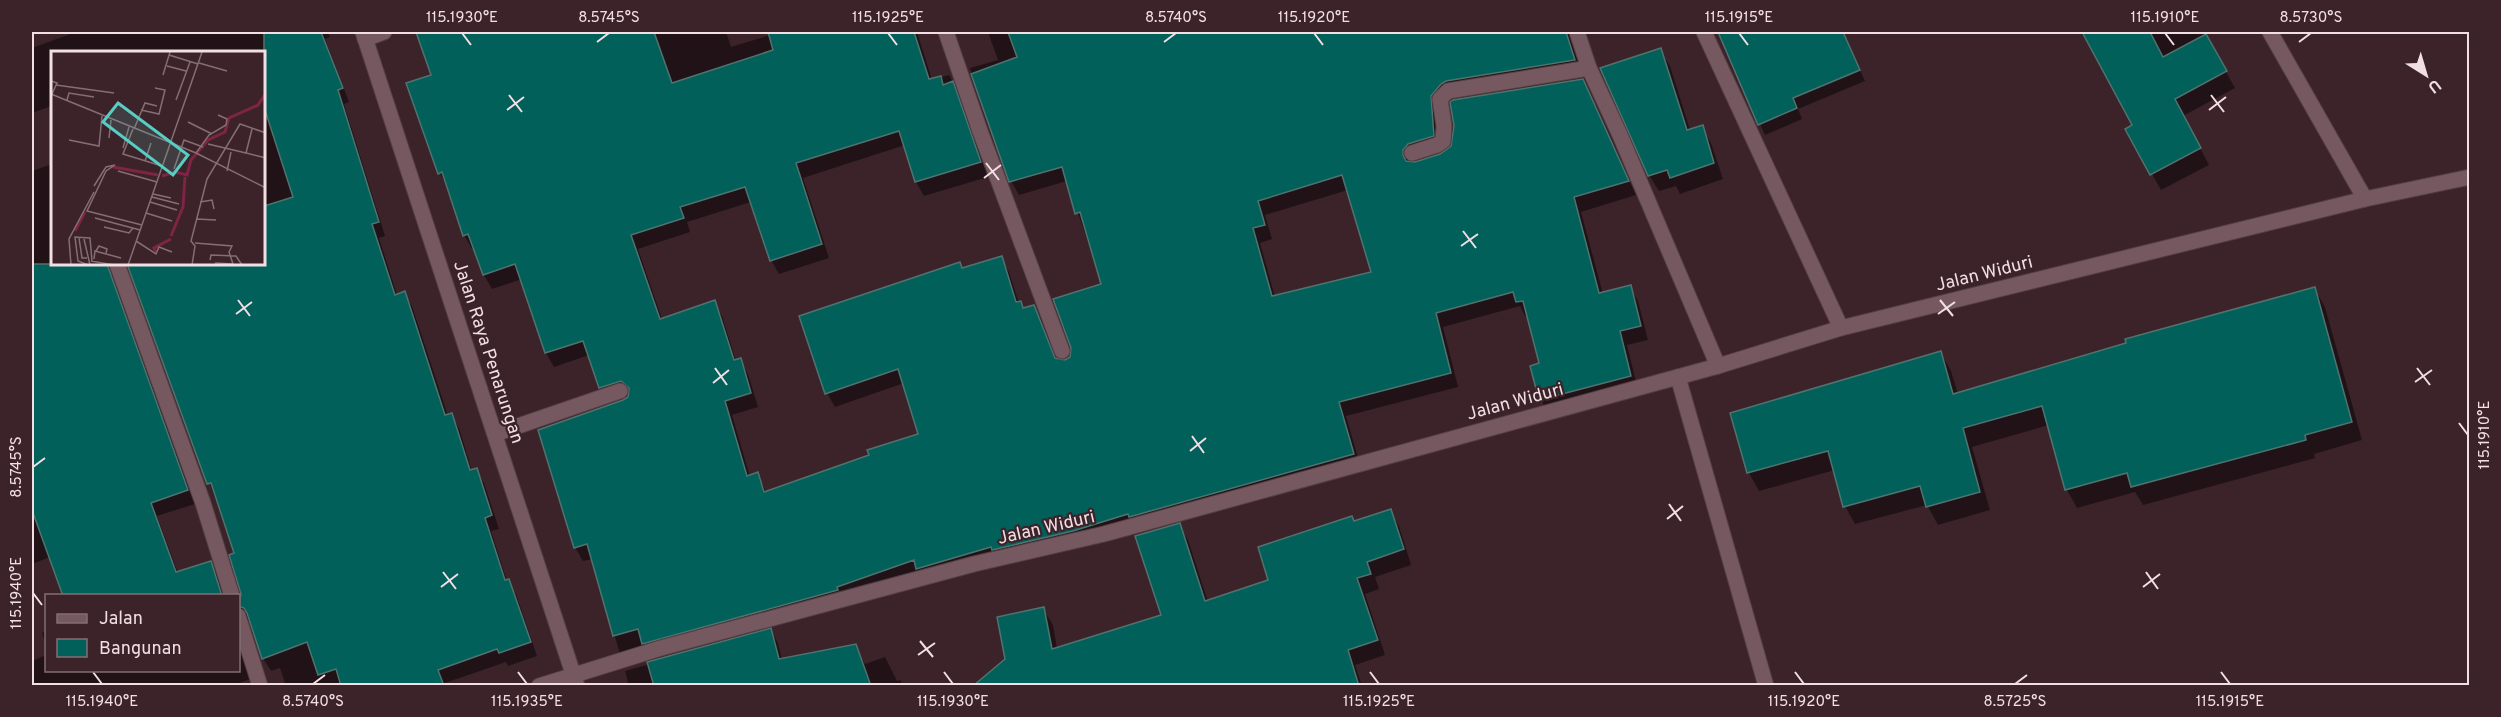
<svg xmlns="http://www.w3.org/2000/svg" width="2501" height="717" font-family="Overpass,sans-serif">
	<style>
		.shadow { fill: #0007; fill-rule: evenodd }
		.building { fill: #02605a; stroke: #50736f; stroke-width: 1.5; fill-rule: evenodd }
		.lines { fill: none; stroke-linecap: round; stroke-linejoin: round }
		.minor-casing { stroke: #543f45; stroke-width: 17 }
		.tertiary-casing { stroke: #543f45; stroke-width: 17 }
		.secondary-casing { stroke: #543f45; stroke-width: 17 }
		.minor { stroke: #765960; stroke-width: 15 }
		.tertiary { stroke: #765960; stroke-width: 15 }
		.secondary { stroke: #765960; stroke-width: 15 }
		.ticks { fill: none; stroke: #f1dfe3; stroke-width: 2 }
		.labels { text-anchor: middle; stroke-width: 4.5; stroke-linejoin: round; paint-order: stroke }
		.street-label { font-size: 18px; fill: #f1dfe3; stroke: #3c232a }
		.inset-river { fill: none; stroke: #7e2445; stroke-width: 3 }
		.inset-road { fill: none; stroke: #846e74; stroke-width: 1.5 }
		.view { fill: #56cec3; fill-opacity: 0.15; stroke: #56cec3; stroke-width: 3 }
		.inset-edge { fill: none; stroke: #f1dfe3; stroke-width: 3 }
		.neatline { fill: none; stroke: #f1dfe3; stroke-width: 2 }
		.ticks-label { font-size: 15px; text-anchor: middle; fill: #f1dfe3 }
	</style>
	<rect width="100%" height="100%" fill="#3c232a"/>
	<g class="shadow">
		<polygon points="76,32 328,32 330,37 325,39 349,102 344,104 385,236 379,238 397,295 404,293 412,306 448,416 451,415 459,428 472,471 476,470 484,483 499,529 491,531 507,581 516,594 537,656 508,666 506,662 445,683 446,686 286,686 280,668 271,671 263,658 251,621 244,619 238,623 238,603 243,598 236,554 128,264 264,264 264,52 52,52 52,106 32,113 32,48"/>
		<path d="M418 32H726L731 47 780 32H917L932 80 949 75 957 89 988 177 924 196 916 182 905 145 803 178 829 258 779 274 771 260 751 202 687 222 690 232 638 249 662 319 714 302 722 316 736 361 740 360 748 374 758 407 732 415 750 477 757 474 767 493 871 456 920 435 904 383 835 407 827 393 962 270 1001 258 1009 272 1019 303 1024 310 1034 307 1042 321 1057 360 1065 362 1071 358 1103 285 1067 181 1019 195 1011 181 970 68 998 60 988 32H1569L1582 74 1450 98 1438 111 1441 150 1416 158 1412 163 1441 156 1582 80 1636 195 1581 212 1603 294 1630 287 1638 301 1648 340 1627 345 1638 390 1549 414 1541 400 1532 367 1541 364 1528 315 1525 316 1520 306 1443 327 1458 387 1346 416 1361 468 627 665 619 651 593 559 583 561 575 547 624 402 630 395 608 401 600 387 589 355 554 367 546 353 522 279 492 289 484 275 475 248 472 249 464 235 448 187 440 173 433 76ZM1348 190 1373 273 1275 297 1260 243 1272 239 1265 215Z"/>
		<polygon points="1719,32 1829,32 1832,40 1844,35 1865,81 1798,109 1802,119 1765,135"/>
		<polygon points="2080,32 2204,32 2235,88 2183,116 2209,165 2161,190 2127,129 2134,126 2084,33 2082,35"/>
		<polygon points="1660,50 1670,66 1690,130 1702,127 1711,143 1723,179 1680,194 1676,186 1659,191 1649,175"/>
		<polygon points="52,164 52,264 107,266 115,280 195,504 157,516 178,573 210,563 218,576 224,596 64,596 50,557 32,564 32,425 37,423 32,409 32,171"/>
		<polygon points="2314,288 2325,307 2362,440 2314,454 2315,458 2143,505 2135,492 2077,508 2067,490 2049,425 1972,447 1990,510 1938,525 1927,505 1855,524 1845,506 1835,470 1759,491 1749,473 1732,414 1941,353 1951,371 1958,394"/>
		<polygon points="1390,511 1399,526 1411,565 1375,577 1379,589 1365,594 1385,655 1355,665 1362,686 1103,686 1163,616 1179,525 1188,540 1208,602 1270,581 1354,523"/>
		<polygon points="1043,609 1053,625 1061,672 1007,664"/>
		<polygon points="771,630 778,643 782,660 855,646 865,664 885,657 897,681 900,680 903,686 629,686 625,671"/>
		<polygon points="46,631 46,645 42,633"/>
		<polygon points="238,643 250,679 231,686 32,686 32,661 46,655 46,670 238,670"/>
	</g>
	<g class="building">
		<polygon points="264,32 321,32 343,88 338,90 379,222 372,224 395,295 405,291 445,415 452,413 470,470 477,468 492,515 485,518 505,580 509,579 531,642 499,653 497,649 438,670 444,686 341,686 336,669 318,675 307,642 262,659 247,613 244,608 238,606 241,594 229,555 234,553 211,483 207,484 127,264 264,264 264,206 293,197 264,107"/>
		<path d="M416 32H654L672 83 773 50 768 32H914L929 79 941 76 943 85 953 81 981 162 915 182 899 131 796 163 822 244 770 261 745 187 680 207 684 218 631 235 660 319 715 300 734 360 741 358 751 393 725 401 747 476 758 472 764 492 869 455 867 450 918 434 898 369 825 394 799 316 960 262 962 268 1002 256 1016 302 1021 301 1023 308 1034 305 1055 358 1065 360 1070 357 1071 348 1053 299 1101 284 1080 212 1075 214 1062 167 1009 182 971 74 1017 57 1008 32H1566L1575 60 1446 81 1441 84 1431 96 1434 136 1408 144 1403 150V155L1406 161 1415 162 1440 154 1451 146 1454 126 1450 102 1453 100 1583 79 1629 181 1574 197 1599 293 1631 285 1641 326 1620 331 1631 376 1539 400 1530 366 1539 363 1523 301 1516 302 1513 292 1436 313 1451 373 1339 402 1354 454 1129 517 1128 514 1073 531 992 550 991 547 916 569 914 560 837 587 838 590 642 644 638 629 613 636 587 544 574 548 538 430 623 400 628 397 629 388 621 381 599 388 583 341 545 353 515 264 483 275 468 234 463 236 442 172 438 174 406 83 431 75ZM1342 175 1371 272 1272 296 1253 228 1265 225 1258 201Z"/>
		<polygon points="1718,32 1843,32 1860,70 1793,98 1797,108 1758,125"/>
		<polygon points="2082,32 2150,32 2163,57 2206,34 2227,71 2175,99 2201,148 2150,175 2125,129 2132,125"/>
		<polygon points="1661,48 1687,130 1703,125 1714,163 1670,178 1667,170 1648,176 1600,68"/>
		<polygon points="32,264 107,264 188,490 151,503 176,572 211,561 222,596 63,596 32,510"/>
		<polygon points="2315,287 2352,422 2305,435 2306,440 2131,487 2127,473 2065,490 2042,406 1963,428 1980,492 1926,507 1920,486 1843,507 1828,451 1747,473 1730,413 1941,351 1953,394 2126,343 2125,339"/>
		<polygon points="1391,509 1404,549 1367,562 1371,574 1357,578 1378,640 1348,650 1359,686 973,686 1005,659 997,617 1044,607 1052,649 1161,615 1135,536 1180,523 1205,601 1268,580 1258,547 1352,516 1354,521"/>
		<polygon points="771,628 779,659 856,644 871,686 654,686 647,662"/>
	</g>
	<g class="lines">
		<g class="minor-casing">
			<g id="minor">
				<polyline points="946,32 980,131 1062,351"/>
				<polyline points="1577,32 1589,68 1620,135 1718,366"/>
				<polyline points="1704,32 1841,328"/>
				<polyline points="2270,32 2365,199"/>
				<polyline points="365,39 384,32"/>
				<polyline points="1412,153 1437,145 1443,141 1444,126 1440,99 1448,91 1589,68"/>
				<polyline points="117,264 203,503 232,596"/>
				<polyline points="1678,377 1766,686"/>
				<polyline points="495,434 620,391"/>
				<polyline points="238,616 260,686"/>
			</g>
		</g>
		<g class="tertiary-casing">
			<polyline id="tertiary" points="539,686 661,648 974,564 1104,534 1718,366 1841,328 2365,199 2470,177"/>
		</g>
		<g class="secondary-casing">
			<polyline id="secondary" points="363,32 577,686"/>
		</g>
		<use href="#minor" class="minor"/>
		<use href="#tertiary" class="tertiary"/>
		<use href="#secondary" class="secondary"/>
	</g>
	<path class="ticks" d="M462 33 471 45M888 33 897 45M1314 33 1323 45M1739 33 1748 45M2165 33 2174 45M597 42 609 33M1164 42 1176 33M2299 42 2311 33M509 95 522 112M2211 95 2224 112M507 110 524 97M2209 110 2226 97M986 163 999 180M984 178 1001 165M1463 231 1476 248M1461 246 1478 234M238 300 250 316M1940 300 1953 316M236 314 252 302M1938 314 1955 302M715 368 727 385M2417 368 2430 385M2415 382 2432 370M713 383 729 370M2459 423 2468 435M1192 436 1204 453M1190 451 1206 438M33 467 45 458M1669 504 1681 521M1667 519 1683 506M443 572 456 589M2146 572 2158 589M441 587 458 574M2143 587 2160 574M33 593 42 605M920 641 933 657M918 655 935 643M93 672 102 684M518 672 527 684M944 672 953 684M1370 672 1379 684M1795 672 1804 684M2221 672 2230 684M313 684 325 675M2015 684 2027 675"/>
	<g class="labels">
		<g class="street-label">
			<text transform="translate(1984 273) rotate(-14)" y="6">Jalan Widuri</text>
			<text transform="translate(489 352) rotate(72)" y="6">Jalan Raya Penarungan</text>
			<text transform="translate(1515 401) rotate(-15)" y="6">Jalan Widuri</text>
			<text transform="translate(1046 527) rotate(-13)" y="6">Jalan Widuri</text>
		</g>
	</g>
	<g transform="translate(51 51)">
		<rect width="214" height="214" fill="#3c232a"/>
		<path class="inset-river" d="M62 116 107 124M111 125 124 121 136 124 140 109 157 89 174 81 178 67 207 54 215 42M24 180 34 161M120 185 132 156 134 126M105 201 103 197 120 188"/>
		<path class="inset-road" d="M118 4 147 13M148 12 176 20M116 15 135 20M112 24 119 1M0 30 6 32 1 43M5 34 63 42M0 43 145 102 215 137M16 49 18 42 43 46M125 49 139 11M90 59 108 63 114 39 104 37M137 71 161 83M82 78 72 103 111 115M83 78 94 52 106 55M201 78 195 102 215 107M58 87 60 69M18 89 48 95 51 65M157 93 195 102M72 97 78 76M145 102 158 84 175 74 176 68 167 64M94 110 100 92M123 118 133 89 152 96M67 120 106 131M176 120 180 101M43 135 55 116 64 114 55 120 36 160 91 174M102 143 120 147M101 146 128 153M99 151 126 159M149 151 161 149 163 158M95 162 121 170M44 167 89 179M145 168 165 169M53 176 78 182 82 177M28 187 31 207H36M33 188 39 214M85 190 105 203 108 196 121 201M144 192 181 195 178 201 182 213 164 212M45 200 48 195 56 198 55 202M43 208 44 200 70 207M159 209 160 204 185 205 191 214M40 210 63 214M20 214 18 188 43 141M37 214 27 210 24 186 39 187 41 210M77 214 151 1M141 214 144 195 140 190 156 128 189 73 215 82"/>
		<path class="view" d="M67 52 137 104 122 124 52 71Z"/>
		<rect width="214" height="214" class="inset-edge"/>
	</g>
	<rect width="2501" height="717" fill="none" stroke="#3c232a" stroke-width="66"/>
	<rect x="45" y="594" width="195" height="78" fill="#3c232a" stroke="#846e74" stroke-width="1.5"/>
	<rect x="57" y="614" width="30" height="9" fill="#765960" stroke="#846e74" stroke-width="1.5"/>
	<text x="99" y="624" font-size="18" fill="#f1dfe3">Jalan</text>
	<rect x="57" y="639" width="30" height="18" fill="#02605a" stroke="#846e74" stroke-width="1.5"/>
	<text x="99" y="654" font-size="18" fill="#f1dfe3">Bangunan</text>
	<g transform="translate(2426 75) rotate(143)" stroke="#3c232a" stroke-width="4.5" paint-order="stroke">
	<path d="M0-4.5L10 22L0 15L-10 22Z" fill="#f1dfe3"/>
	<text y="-9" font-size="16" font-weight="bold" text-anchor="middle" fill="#f1dfe3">U</text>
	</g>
	<rect x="33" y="33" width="2435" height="651" class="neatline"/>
	<g class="ticks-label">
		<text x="462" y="22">115.1930°E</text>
		<text x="609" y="22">8.5745°S</text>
		<text x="888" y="22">115.1925°E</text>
		<text x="1176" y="22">8.5740°S</text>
		<text x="1314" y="22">115.1920°E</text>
		<text x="1739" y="22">115.1915°E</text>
		<text x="2165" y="22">115.1910°E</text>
		<text x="2311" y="22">8.5730°S</text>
		<text transform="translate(2484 435) rotate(-90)" y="5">115.1910°E</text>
		<text transform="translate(16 467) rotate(-90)" y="5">8.5745°S</text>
		<text transform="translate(16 593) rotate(-90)" y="5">115.1940°E</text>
		<text x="102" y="706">115.1940°E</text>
		<text x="313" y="706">8.5740°S</text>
		<text x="527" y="706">115.1935°E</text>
		<text x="953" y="706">115.1930°E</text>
		<text x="1379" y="706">115.1925°E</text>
		<text x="1804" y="706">115.1920°E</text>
		<text x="2015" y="706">8.5725°S</text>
		<text x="2230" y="706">115.1915°E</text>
	</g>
</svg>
